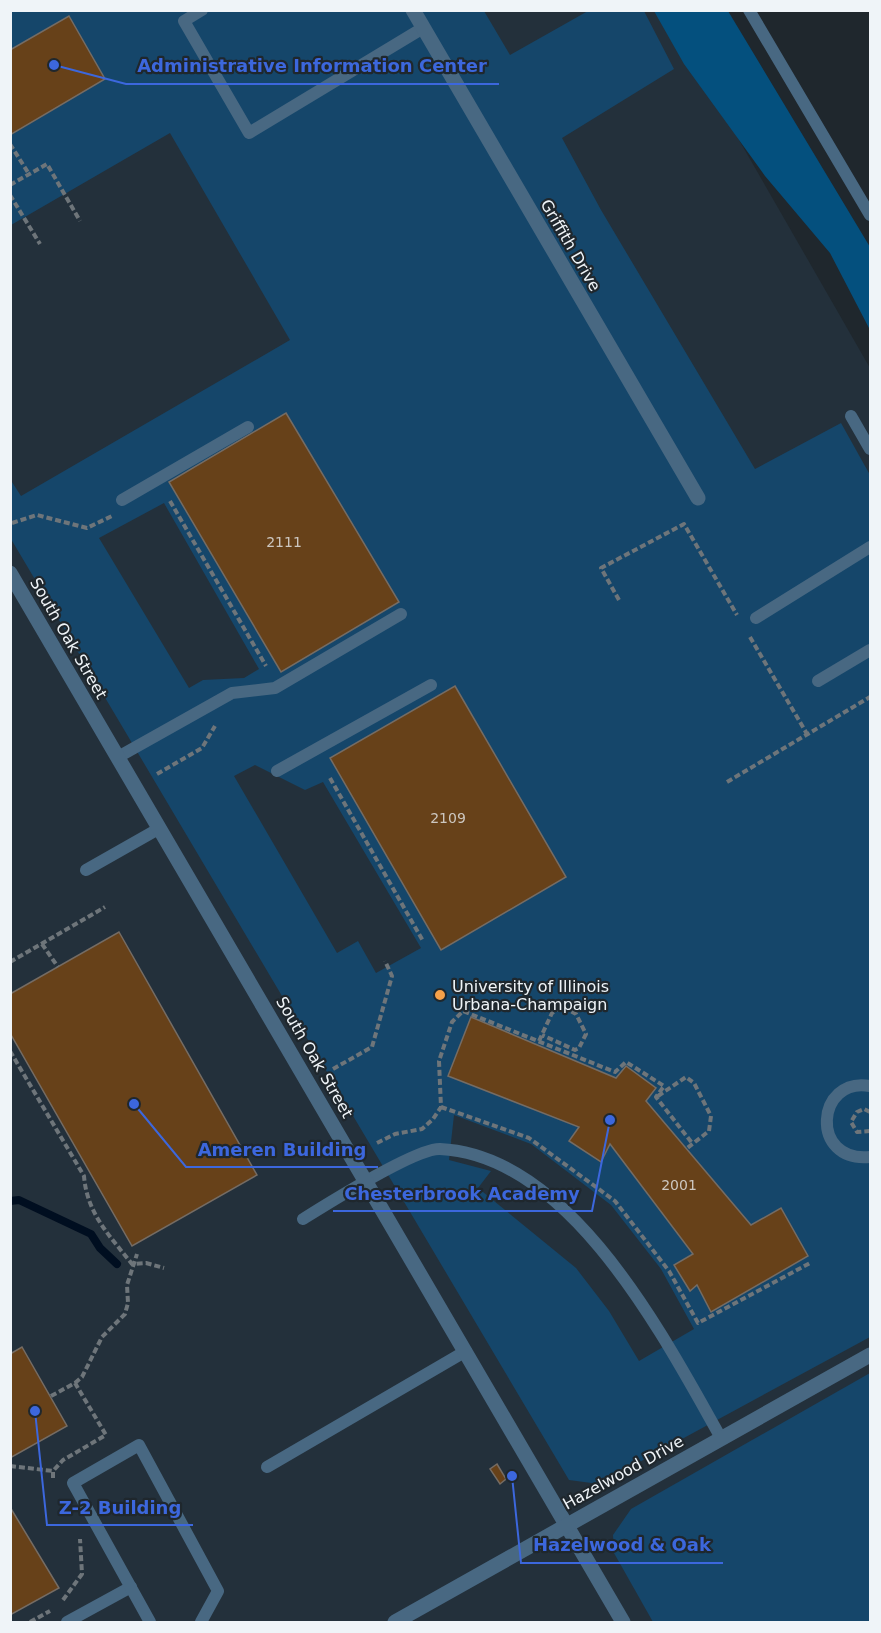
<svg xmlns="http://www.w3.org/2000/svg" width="881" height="1633" font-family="'DejaVu Sans',sans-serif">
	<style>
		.built { fill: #23303b }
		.green { fill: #15466a; fill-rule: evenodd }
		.forest { fill: #04507e }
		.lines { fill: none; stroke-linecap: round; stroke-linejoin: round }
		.stream { stroke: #000e20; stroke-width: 8 }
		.building { fill: #674119; stroke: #756c64; stroke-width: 1.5 }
		.path { stroke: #6e757a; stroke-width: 4; stroke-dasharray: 6 3; stroke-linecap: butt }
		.lane { stroke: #486882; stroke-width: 12 }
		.street { stroke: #486882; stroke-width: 15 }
		.poi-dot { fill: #f7a149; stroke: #1f272d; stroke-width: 2 }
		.labels { text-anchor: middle; stroke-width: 4.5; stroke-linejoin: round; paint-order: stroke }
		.number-label { font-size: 14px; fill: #cdc7c0 }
		.street-label { font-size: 16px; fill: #eff4f8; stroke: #1f272d }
		.poi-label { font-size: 16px; fill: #eff4f8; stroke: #1f272d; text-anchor: start }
		.leader { fill: none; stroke: #3c67dd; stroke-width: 2 }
		.callout-dot { fill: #3c67dd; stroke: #1f272d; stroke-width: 2 }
		.callout-label { font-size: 18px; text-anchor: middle; font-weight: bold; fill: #3c67dd; stroke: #1f272d; stroke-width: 4.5; stroke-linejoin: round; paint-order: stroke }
	</style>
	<rect width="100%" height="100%" fill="#1f272d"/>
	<polygon class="built" points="11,11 665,11 870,368 870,1622 11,1622"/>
	<g class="green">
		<path d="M13 10 484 11 510 55 588 11H644L674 69 562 138 601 210 755 469 841 423 870 475V1337L599 1484 569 1480 11 539 10 479 21 496 290 340 170 133 11 225V135L105 79 69 16 11 50V12ZM164 503 259 669 244 678 203 680 189 688 99 538ZM255 765 305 790 323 782 421 948 376 973 358 941 337 953 234 776ZM471 1017 616 1078 626 1067 656 1087 646 1101 751 1225 781 1208 808 1256 711 1312 697 1285 690 1291 674 1265 693 1254 610 1144 600 1162 569 1141 579 1127 448 1076ZM454 1115 531 1144 611 1205 661 1269 694 1329 639 1361 609 1311 576 1268 478 1188 491 1171 449 1160Z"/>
		<polygon points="870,1373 870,1622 653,1622 614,1553 613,1535 631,1509"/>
	</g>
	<polygon class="forest" points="654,11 728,11 870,247 870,330 830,253 765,176 684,64"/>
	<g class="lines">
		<polyline class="stream" points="10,1201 19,1200 91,1234 100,1248 117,1264"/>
	</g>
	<g class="building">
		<polygon points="69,16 105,79 10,135 10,50"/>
		<polygon points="286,413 399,602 281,672 169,482"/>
		<polygon points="455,686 566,877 441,950 330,758"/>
		<polygon points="119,932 257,1175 132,1246 10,1033 10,994"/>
		<polygon points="471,1017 616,1078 626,1066 656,1088 646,1101 751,1225 781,1208 808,1256 711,1312 697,1285 690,1291 674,1265 693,1254 610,1144 601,1162 569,1141 579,1127 448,1076"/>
		<polygon points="22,1347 67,1426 10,1458 10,1354"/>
		<polygon points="497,1464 506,1479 500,1484 490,1469"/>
		<polygon points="10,1507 59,1588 10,1615"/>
	</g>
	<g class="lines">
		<g class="path">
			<polyline points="10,144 29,174"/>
			<polyline points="10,185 47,164 80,221"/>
			<polyline points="10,195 40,244"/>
			<polyline points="170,501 266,666"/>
			<polyline points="12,523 37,515 87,528 112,516"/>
			<polyline points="619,600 601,568 684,524 737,615"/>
			<polyline points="750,637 807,734"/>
			<polyline points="157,774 202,748 215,726"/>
			<polyline points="330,778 423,941"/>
			<polyline points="727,782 870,697"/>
			<polyline points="42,944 58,967"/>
			<polyline points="10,962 105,907"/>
			<polyline points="539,1041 552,1013 562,1006 576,1014 586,1034 579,1048 575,1050 542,1035"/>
			<path d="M10 1051 84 1176C87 1214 110 1236 132 1264L146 1263 164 1268"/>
			<polyline points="333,1069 372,1047 392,976 385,961"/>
			<polyline points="658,1096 686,1077 694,1083 711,1116 709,1131 686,1149"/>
			<polyline points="441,1107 529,1138 615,1201 669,1271 698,1323 810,1263"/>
			<polyline points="870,1112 864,1109 857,1112 851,1122 857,1132 870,1131"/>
			<polyline points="377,1143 395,1134 422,1129 433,1119 441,1107 439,1061 452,1022 463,1011 615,1072 626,1062 664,1086 656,1097 692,1143"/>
			<polyline points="75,1383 82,1377 102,1337 125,1314 128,1303 127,1285 137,1254"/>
			<polyline points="51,1396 75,1383 106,1435"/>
			<polyline points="10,1466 53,1471"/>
			<polyline points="53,1478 53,1471 63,1460 106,1435"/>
			<polyline points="63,1600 82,1574 80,1539"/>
			<polyline points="30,1622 50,1611"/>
		</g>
		<g class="lane">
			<polyline points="202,10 184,21 249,133 423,28"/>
			<polyline points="749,10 870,215"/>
			<polyline points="851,416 870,449"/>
			<polyline points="122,500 248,427"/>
			<polyline points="756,618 870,547"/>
			<polyline points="818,681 870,650"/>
			<polyline points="118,757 232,693 275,688 401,614"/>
			<polyline points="277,771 431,685"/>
			<polyline points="86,870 160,828"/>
			<path d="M870 1086C816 1076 809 1163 870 1157"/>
			<path d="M303 1219C327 1204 416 1148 440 1149 571 1155 665 1339 721 1438"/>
			<polyline points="267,1467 466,1351"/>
			<polyline points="67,1622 131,1587"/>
			<polyline points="150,1622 73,1483 139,1445 218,1591 201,1622"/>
		</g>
		<g class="street">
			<polyline points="413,10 698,498"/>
			<polyline points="10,573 623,1622"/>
			<polyline points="395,1622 870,1355"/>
		</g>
	</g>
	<circle class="poi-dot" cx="440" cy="995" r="6"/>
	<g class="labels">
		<g class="number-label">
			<text x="284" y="547">2111</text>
			<text x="448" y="823">2109</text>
			<text x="679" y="1190">2001</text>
		</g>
		<g class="street-label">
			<text transform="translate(571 245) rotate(60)" y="6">Griffith Drive</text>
			<text transform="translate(69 638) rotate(60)" y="6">South Oak Street</text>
			<text transform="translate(315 1057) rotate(60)" y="6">South Oak Street</text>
			<text transform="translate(623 1472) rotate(-29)" y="6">Hazelwood Drive</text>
		</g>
		<g class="poi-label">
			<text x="452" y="992">University of Illinois<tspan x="452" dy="18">Urbana-Champaign</tspan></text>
		</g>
	</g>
	<path class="leader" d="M54 65L126 84H499M134 1104L186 1167H378M610 1120L592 1211H333M35 1411L47 1525H193M512 1476L521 1563H723"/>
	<g class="callout-dot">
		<circle cx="54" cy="65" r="6"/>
		<circle cx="134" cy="1104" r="6"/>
		<circle cx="610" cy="1120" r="6"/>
		<circle cx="35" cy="1411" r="6"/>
		<circle cx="512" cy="1476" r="6"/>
	</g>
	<g class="callout-label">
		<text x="312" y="72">Administrative Information Center</text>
		<text x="282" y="1156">Ameren Building</text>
		<text x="462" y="1200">Chesterbrook Academy</text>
		<text x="120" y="1514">Z-2 Building</text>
		<text x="622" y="1551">Hazelwood &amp; Oak</text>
	</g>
	<rect width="881" height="1633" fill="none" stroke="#eff4f8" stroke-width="24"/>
</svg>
